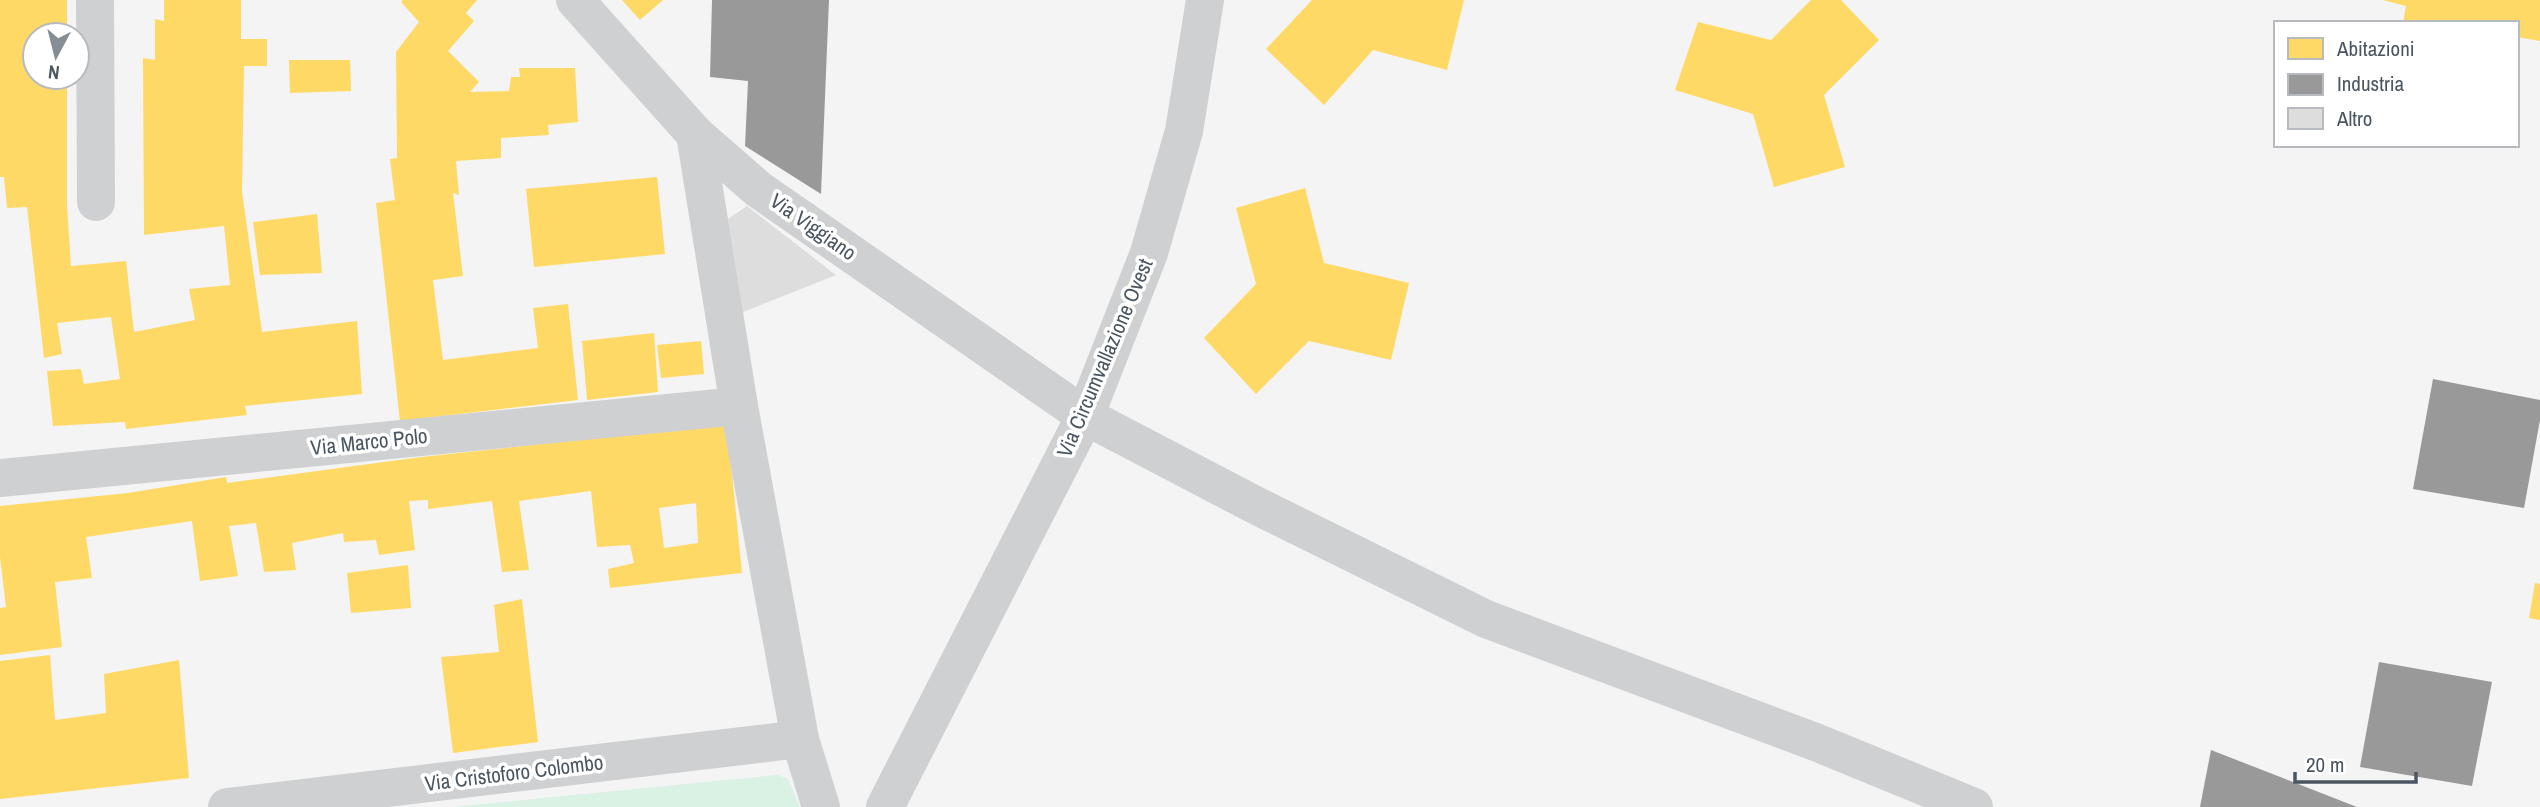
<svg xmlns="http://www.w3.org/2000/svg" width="2540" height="807" font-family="'Archivo Narrow',sans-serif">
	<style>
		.grass { fill: #d9f2e3 }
		.homes { fill: #ffd966; fill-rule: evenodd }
		.industry { fill: #999 }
		.building { fill: #ddddde }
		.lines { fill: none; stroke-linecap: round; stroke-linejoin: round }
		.minor { stroke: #ced0d2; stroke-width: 38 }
		.tertiary { stroke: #ced0d2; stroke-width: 38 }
		.labels { text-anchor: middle; stroke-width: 7; stroke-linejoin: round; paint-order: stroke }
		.street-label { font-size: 21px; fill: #4a5661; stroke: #fff }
	</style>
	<rect width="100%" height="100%" fill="#f4f4f4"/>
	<polygon class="grass" points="778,775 788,779 800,807 452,807"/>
	<g class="homes">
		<polygon points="0,0 67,0 67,35 35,35 35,77 67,77 67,205 71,266 126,261 134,332 195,320 189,289 230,285 224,226 144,235 143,58 155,60 155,19 164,21 164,0 241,0 241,39 267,39 267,66 244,66 242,192 262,332 357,321 362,394 245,406 247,415 126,429 125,422 53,426 47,371 81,369 84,384 120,379 111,317 57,323 62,354 44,358 27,207 7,208 4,177 0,177"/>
		<polygon points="403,0 477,0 466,13 474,21 448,51 479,82 470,92 509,91 511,77 520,77 519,68 575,68 578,122 548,125 549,135 501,138 501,158 456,161 459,195 453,193 463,276 433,280 443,360 538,348 533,308 568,304 578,400 400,421 376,203 395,200 390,159 397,158 396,52 419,22 401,2"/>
		<polygon points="622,0 663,0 640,20"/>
		<polygon points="1312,0 1464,0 1447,70 1373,50 1324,105 1266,49"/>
		<polygon points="1811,0 1841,0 1879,40 1824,95 1845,167 1774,187 1753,114 1675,90 1698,22 1771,40"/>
		<polygon points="2383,0 2540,0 2540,41 2517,37 2517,23 2403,23 2406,6"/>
		<polygon points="289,60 350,60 351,91 290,93"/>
		<polygon points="657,177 665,254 534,267 526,189"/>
		<polygon points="1305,188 1324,263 1409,283 1391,360 1309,341 1256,394 1204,338 1256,284 1236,208"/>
		<polygon points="317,214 322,273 260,275 253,222"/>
		<polygon points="654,333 658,392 587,400 582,341"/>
		<polygon points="701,341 704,374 661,378 657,345"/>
		<path d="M727 424 742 573 610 588 608 569 634 563 630 545 597 547 591 491 519 501 529 570 502 572 492 501 428 509V500L409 501 415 550 379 555 376 540 344 542 343 533 292 543 296 570 264 572 256 523 229 526 238 576 200 581 192 521 86 537 92 578 55 582 62 647 0 655V608L6 607 0 557V506L128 493 226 477 227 483 421 457ZM696 503 698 543 664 548 659 508Z"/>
		<polygon points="408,565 411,608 351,613 347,573"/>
		<polygon points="2535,583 2540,584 2540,620 2529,618"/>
		<polygon points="522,599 538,742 453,753 441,657 499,652 494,605"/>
		<polygon points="50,655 55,720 106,713 104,674 179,660 189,778 0,799 0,661"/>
	</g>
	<g class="industry">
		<polygon points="712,0 829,0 821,194 745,146 748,81 710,77"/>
		<polygon points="2433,379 2540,400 2540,420 2524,508 2413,489"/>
		<polygon points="2379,662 2492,682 2472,786 2360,767"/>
		<polygon points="2211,750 2357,807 2200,807"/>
	</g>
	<polygon class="building" points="747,206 836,275 743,312 728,219"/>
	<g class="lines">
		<g class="minor">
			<polyline points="95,0 96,202"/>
			<polyline points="575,0 695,134 758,189 1085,416 1259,507 1486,619 1818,743 1974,807"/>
			<polyline points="695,134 739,406 800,739 821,807"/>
			<polyline points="0,478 739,406"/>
			<polyline points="227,807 800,739"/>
		</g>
		<polyline class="tertiary" points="885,807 1085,416 1149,253 1184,131 1205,0"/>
	</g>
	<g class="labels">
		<g class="street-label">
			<text transform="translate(813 227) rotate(35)" y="7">Via Viggiano</text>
			<text transform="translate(1105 358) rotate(-67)" y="7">Via Circumvallazione Ovest</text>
			<text transform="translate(369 442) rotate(-6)" y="7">Via Marco Polo</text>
			<text transform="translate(514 773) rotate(-7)" y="7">Via Cristoforo Colombo</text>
		</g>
	</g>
	<rect x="2274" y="21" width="245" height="126" fill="#ffffff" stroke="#b7bbc0" stroke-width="2"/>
	<rect x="2288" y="38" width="35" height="21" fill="#ffd966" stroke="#b7bbc0" stroke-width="2"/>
	<text x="2337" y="56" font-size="21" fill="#4a5661">Abitazioni</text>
	<rect x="2288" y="74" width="35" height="21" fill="#999999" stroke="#b7bbc0" stroke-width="2"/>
	<text x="2337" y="91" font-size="21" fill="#4a5661">Industria</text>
	<rect x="2288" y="108" width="35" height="21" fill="#ddddde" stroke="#b7bbc0" stroke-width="2"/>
	<text x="2337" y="126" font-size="21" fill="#4a5661">Altro</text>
	<g transform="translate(56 56) rotate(187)"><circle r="33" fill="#ffffff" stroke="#b7bbc0" stroke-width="2"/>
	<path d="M0-5L12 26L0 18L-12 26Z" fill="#868d94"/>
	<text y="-10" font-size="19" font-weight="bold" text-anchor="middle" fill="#4a5661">N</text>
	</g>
	<path d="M2295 772v10h121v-10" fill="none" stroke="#4a5661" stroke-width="3.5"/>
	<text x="2306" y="772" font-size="21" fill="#4a5661" stroke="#ffffff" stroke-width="5" paint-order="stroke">20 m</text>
</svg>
